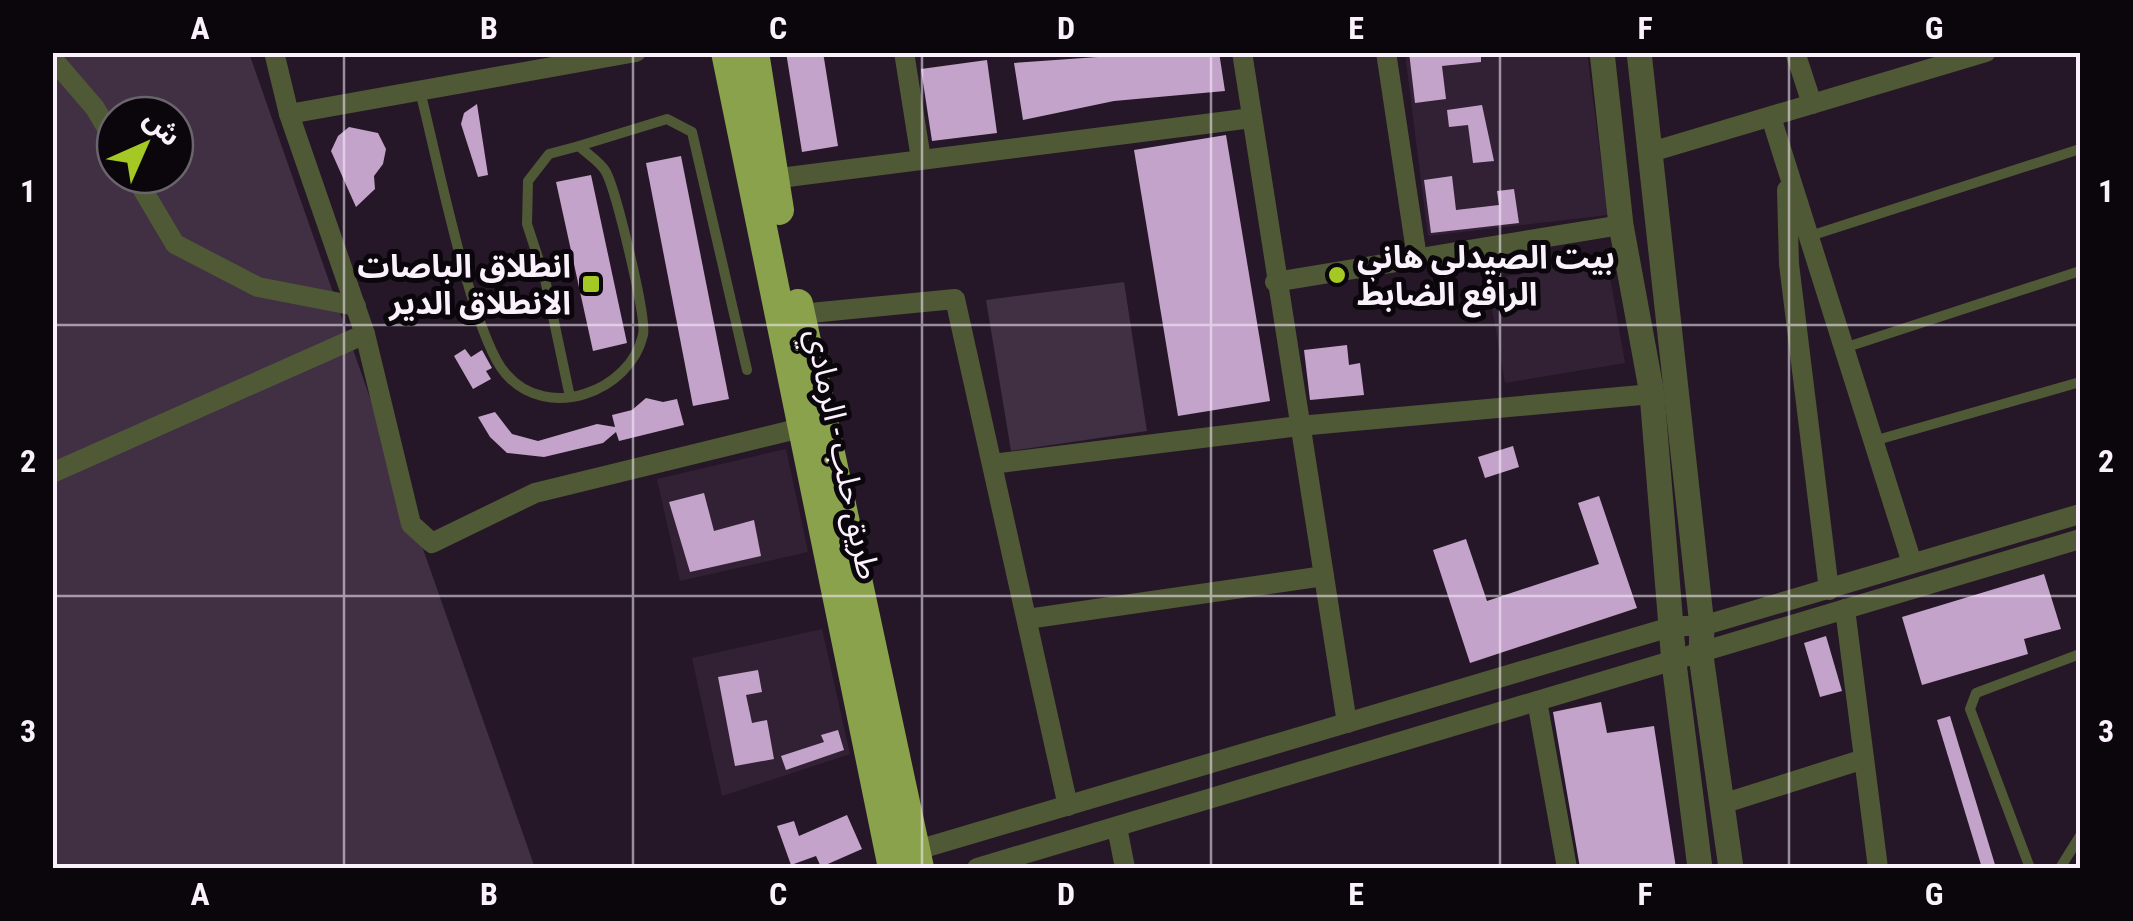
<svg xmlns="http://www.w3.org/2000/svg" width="2133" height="921" font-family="'Roboto Condensed','Noto Sans Arabic',sans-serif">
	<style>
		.built { fill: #322135 }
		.green { fill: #412f44; fill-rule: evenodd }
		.building { fill: #c4a3ca }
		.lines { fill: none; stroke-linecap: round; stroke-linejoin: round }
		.service { stroke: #4f5935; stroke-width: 10 }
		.minor { stroke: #4f5935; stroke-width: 20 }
		.tertiary { stroke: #4f5935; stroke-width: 25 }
		.trunk { stroke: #8aa24b; stroke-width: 30 }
		.grid { fill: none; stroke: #faf1fc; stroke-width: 2.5; stroke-opacity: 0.55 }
		.poi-dot { fill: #a4c824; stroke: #0a060c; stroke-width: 4 }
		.labels { text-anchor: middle; stroke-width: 10; stroke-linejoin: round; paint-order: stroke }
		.poi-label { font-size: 32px; font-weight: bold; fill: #faf1fc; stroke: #0a060c; text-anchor: start }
		.street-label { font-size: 32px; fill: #faf1fc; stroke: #0a060c }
		.neatline { fill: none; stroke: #faf1fc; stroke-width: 4 }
		.grid-label { font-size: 32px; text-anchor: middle; font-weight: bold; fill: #faf1fc }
	</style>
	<rect width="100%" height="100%" fill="#251727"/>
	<g class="built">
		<polygon points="1405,53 1587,53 1608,215 1428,236"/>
		<polygon points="1607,259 1625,363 1505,383 1487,280"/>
		<polygon points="786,449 808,552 680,581 657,479"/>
		<polygon points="822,629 850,754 722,796 692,658"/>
	</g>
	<g class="green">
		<path d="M52 53H249L535 868H53ZM115 115H175V175H115Z"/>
		<polygon points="1124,282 1147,431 1011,451 986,300"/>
	</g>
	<g class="building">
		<polygon points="786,52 823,52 838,146 802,152"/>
		<polygon points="1112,52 1219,52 1225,91 1114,101 1023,120 1014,63 1112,56"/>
		<polygon points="1409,52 1481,52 1481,62 1442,66 1446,99 1415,103"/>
		<polygon points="987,60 997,133 932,141 921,69"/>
		<polygon points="477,104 488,175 478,177 461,124 464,113"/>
		<polygon points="1482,105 1494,161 1473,163 1468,125 1449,127 1447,110"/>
		<polygon points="349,127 378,133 386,149 383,164 374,176 375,189 356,207 331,151 338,136"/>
		<polygon points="1226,135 1270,401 1178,416 1134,150"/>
		<polygon points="681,156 729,399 693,406 646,163"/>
		<polygon points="591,175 627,343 593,351 556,182"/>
		<polygon points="1452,176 1456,210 1499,205 1497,191 1514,189 1519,223 1431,233 1424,180"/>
		<polygon points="1347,345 1349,365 1360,363 1364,395 1310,400 1304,350"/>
		<polygon points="465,349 471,357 482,350 492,368 486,371 491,379 473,389 454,356"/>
		<polygon points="646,398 663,402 677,399 684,425 619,441 616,432 603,443 544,457 507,453 490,437 478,417 495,412 512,434 538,441 597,424 615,427 612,415 632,410"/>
		<polygon points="1513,446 1519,467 1485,478 1478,457"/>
		<polygon points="704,493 714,531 754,520 761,556 690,572 669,502"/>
		<polygon points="1599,496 1637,608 1470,663 1433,550 1466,539 1487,601 1599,564 1578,503"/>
		<polygon points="2044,574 2061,629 2024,639 2028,654 1922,685 1902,617"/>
		<polygon points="1826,636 1842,691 1820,697 1804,643"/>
		<polygon points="758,670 762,692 746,695 752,723 767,720 774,759 735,766 718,677"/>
		<polygon points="1601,702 1607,733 1654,726 1676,868 1580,868 1553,712"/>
		<polygon points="1950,716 1996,868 1982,868 1937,720"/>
		<polygon points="838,730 844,750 786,770 781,756 824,742 821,735"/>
		<polygon points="847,815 862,849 821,867 816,856 791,865 777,826 794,821 799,836"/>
	</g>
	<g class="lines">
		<g class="service">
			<path d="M420 91C435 149 472 337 506 374 547 422 630 392 643 335 647 317 616 191 606 172 601 162 587 154 579 146L549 154 528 181 527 224 545 279 570 397"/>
			<polyline points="579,146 667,119 692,132 747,370"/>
			<polyline points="1810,236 2080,149"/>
			<polyline points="1844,348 2080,271"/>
			<polyline points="1870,442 2080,382"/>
			<polyline points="2030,868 1970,709 1976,693 2080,654"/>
			<polyline points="2060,868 2080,836"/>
		</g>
		<g class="minor">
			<polyline points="904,52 921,159"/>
			<polyline points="1242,52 1347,723"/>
			<polyline points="1386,52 1417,258"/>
			<polyline points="1795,52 1812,104"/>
			<polyline points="52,58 95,108 115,142"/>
			<polyline points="289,114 636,52"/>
			<polyline points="1771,117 1912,563"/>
			<polyline points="1651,152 1986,52"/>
			<polyline points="134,175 175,244 258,287 356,306"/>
			<polyline points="772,179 1252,118"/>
			<polyline points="1787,190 1789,264 1829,590"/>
			<polyline points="1275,282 1621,225"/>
			<polyline points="800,314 955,299 1068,806"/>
			<polyline points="365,334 411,524 432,543 535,493 801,428"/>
			<polyline points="992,464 1299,426 1652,394"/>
			<polyline points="52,473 365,334 289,114 274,52"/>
			<polyline points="1845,609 1878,868"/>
			<polyline points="1027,619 1324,576"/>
			<polyline points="1537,701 1567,868"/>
			<polyline points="1722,804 1864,759"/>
			<polyline points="1117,827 1125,868"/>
			<polyline points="907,853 1674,626 1702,626 2080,514"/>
			<polyline points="977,868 2080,539"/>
		</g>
		<g class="tertiary">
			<polyline points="1602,52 1621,225 1652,394 1674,663 1700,868"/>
			<polyline points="1639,52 1702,626 1701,656 1731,868"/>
		</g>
		<g class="trunk">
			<polyline points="726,52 893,868"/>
			<polyline points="754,52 779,210"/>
			<polyline points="798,304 919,868"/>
		</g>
	</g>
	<path class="grid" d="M344 52V868M633 52V868M922 52V868M1211 52V868M1500 52V868M1789 52V868M52 325H2080M52 596H2080"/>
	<g class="poi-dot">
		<circle cx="1337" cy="275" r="10"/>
		<rect x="581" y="274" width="20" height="20" rx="5"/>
	</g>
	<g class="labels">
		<g class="poi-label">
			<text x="1357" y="268">بيت الصيدلي هاني<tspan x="1357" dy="37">الرافع الضابط</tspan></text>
			<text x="571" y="277" text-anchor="end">انطلاق الباصات<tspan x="571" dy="37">الانطلاق الدير</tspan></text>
		</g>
		<g class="street-label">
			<text transform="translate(843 454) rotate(78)" y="11">طريق حلب - الرمادي</text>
		</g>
	</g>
	<rect width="2133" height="921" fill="none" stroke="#0a060c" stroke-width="110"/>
	<g transform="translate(145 145) rotate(45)"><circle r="48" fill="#0a060c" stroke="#6a646c" stroke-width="2.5"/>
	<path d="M0-8L18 38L0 25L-18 38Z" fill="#a4c824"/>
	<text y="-15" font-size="28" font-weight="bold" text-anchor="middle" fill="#faf1fc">ش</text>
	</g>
	<rect x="55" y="55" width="2023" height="811" class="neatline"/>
	<g class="grid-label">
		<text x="200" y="39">A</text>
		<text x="489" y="39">B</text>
		<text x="778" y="39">C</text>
		<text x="1066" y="39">D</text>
		<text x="1356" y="39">E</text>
		<text x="1645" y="39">F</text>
		<text x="1934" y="39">G</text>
		<text x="28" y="202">1</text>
		<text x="2106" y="202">1</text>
		<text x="28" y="472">2</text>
		<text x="2106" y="472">2</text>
		<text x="28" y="742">3</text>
		<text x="2106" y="742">3</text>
		<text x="200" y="905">A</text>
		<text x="489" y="905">B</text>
		<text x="778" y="905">C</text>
		<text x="1066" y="905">D</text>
		<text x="1356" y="905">E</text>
		<text x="1645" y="905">F</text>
		<text x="1934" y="905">G</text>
	</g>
</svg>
